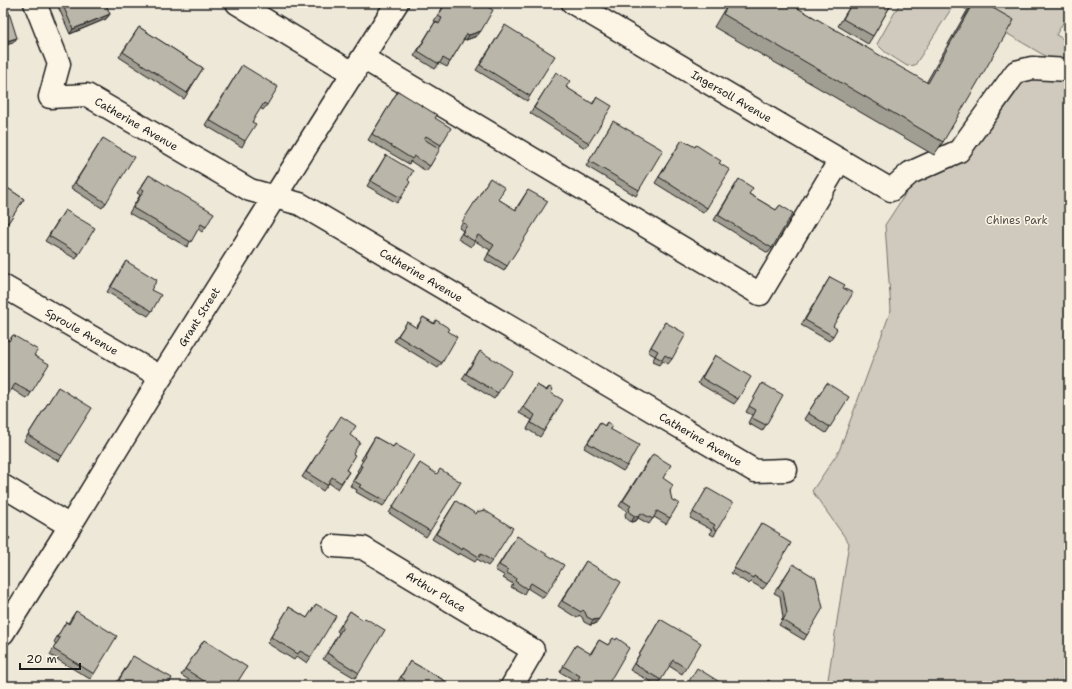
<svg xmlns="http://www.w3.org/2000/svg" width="1072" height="689" font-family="'Shantell Sans',sans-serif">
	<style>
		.green { fill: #cfcabd; stroke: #76736c }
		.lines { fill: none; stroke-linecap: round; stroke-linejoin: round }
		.minor-casing { stroke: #1c1c1c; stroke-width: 25 }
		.minor { stroke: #fcf5e5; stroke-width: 22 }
		.wall { fill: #a09d92; stroke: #1c1c1c }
		.shaded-wall { fill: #827f77; stroke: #1c1c1c }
		.building { fill: #bab6aa; stroke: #1c1c1c }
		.labels { text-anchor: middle; stroke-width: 3; stroke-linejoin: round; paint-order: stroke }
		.street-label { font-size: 11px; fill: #1c1c1c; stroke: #fcf5e5 }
		.park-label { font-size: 11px; fill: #52504c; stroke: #fcf5e5 }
	</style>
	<rect width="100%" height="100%" fill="#eee8d9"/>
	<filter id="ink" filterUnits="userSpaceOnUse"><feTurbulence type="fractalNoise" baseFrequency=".025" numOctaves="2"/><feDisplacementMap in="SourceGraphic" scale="8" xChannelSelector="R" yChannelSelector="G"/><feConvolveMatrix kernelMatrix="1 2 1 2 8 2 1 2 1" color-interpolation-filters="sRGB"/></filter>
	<g filter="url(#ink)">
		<g class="green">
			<polygon points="900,3 1069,3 1069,12 1056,35 1069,42 1069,62 1052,60 955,3 915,65 907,66 885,52 877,44"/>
			<polygon points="1026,74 1069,82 1069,686 827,686 849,543 812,491 839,451 891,310 885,225 921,170 970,152"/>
		</g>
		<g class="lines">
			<g class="minor-casing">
				<g id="minor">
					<path id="s1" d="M35 3 59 64 50 97 87 95 250 190 300 204 755 471 786 470"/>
					<polyline points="237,3 354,74"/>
					<path id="s2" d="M573 3 891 190 910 173 959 151 1016 72 1032 68 1069 70"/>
					<polyline points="363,58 760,294 840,160"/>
					<path id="s3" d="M3 286 161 377"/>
					<polyline points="3,486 70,526"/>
					<path id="s4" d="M334 546 363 548 533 650 512 686"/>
					<path id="s5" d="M3 633 70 526 161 377 397 3"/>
				</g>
			</g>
			<use href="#minor" class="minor"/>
		</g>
		<g class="wall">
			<polygon points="58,3 105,3 110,14 106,19 70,34 57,4"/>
			<polygon points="445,3 481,3 477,36 466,40 464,39 447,67 439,63 435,69 414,56 435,22 438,23 434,21"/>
			<polygon points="728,3 789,3 926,83 967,11 973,3 984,3 943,142 934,155 714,27"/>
			<polygon points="852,3 892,3 873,36 868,44 838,26"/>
			<polygon points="505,25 530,96 527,101 476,70"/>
			<polygon points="139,27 203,68 184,99 119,57"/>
			<polygon points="242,65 267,105 263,110 260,108 252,122 245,141 242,147 205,125"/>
			<polygon points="553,78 566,87 592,104 597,97 589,143 585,148 530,113"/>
			<polygon points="398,91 435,118 441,145 439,148 430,166 426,171 410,161 409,164 368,140"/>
			<polygon points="613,121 639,190 636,196 586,166"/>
			<polygon points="103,138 106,203 102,208 71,188"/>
			<polygon points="682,140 719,163 707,208 703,213 655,183"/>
			<polygon points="386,155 408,180 401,198 397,203 367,186"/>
			<polygon points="149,175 206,227 202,232 198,229 187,247 129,213 140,195 137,193"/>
			<polygon points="490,178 498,199 515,210 528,190 507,266 504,271 485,260 490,250 475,241 471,247 458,239 463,231 459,228"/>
			<polygon points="739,179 749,194 776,210 780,205 772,248 768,253 714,220"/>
			<polygon points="3,185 24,199 4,228 3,227"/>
			<polygon points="65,210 79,254 76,259 45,241"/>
			<polygon points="126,261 151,290 152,311 148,316 107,292"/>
			<polygon points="830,277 843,288 833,326 833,336 829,341 801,325"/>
			<polygon points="423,317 448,331 442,363 438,368 394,341 407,322 416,328"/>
			<polygon points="665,322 672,359 668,364 662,361 659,365 652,362 655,356 648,352"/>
			<polygon points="13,335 34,355 31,393 27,399 12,389 4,400 3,399 3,337 9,341"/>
			<polygon points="480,351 498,393 494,399 462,379"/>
			<polygon points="715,355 738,399 734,404 698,383"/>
			<polygon points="762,383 766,425 762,431 748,423 752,415 746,412"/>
			<polygon points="827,383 830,427 826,433 804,419"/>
			<polygon points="537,385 546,390 549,387 551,393 544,431 540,437 527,429 532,420 519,413"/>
			<polygon points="58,387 62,456 59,461 24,441"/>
			<polygon points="338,422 350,435 353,454 346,470 349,472 338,489 329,483 323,491 302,477"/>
			<polygon points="607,422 610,429 627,466 623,471 584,448 600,423 604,426"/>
			<polygon points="375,437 393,447 395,444 387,501 383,506 376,502 375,503 356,492 357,490 350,486 358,472 357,471 363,461 361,460"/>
			<polygon points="649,459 663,478 670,491 670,518 666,524 654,517 649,524 638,518 636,521 631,522 626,518 625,514 627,511 619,506"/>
			<polygon points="420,463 430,531 426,537 389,513"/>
			<polygon points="707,488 717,530 714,536 710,534 712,530 690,518"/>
			<polygon points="456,501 492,561 488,566 477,559 475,562 459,553 458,555 432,539"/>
			<polygon points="761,523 779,536 767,584 763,589 751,582 749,584 731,573"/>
			<polygon points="517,536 547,593 543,598 527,588 524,594 511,587 513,584 503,578 505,576 495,570"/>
			<polygon points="586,561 595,624 590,625 584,622 582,617 579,615 577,618 558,606"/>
			<polygon points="793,564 807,635 804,640 779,625 783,618 780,596 774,593"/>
			<polygon points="316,604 311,657 307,663 297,656 294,660 267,643 289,607 307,618"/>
			<polygon points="76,611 94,674 90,679 50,655 56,644 54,642 66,622 68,623"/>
			<polygon points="350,611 363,620 359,673 355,678 323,659 339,633 337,631"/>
			<polygon points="660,619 686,668 682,674 669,666 657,685 630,670"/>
			<polygon points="613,638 607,686 576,686 574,685 576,681 560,672 576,645 590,654 599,640 608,645"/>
			<polygon points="204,640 235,686 199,686 181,675"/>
			<polygon points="133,656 168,686 116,686 115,685"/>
			<polygon points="410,661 454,686 401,686 402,685 397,683"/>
		</g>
		<g class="shaded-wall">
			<polygon points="110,14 106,19 70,34 73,29"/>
			<polygon points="481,31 477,36 466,40 469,35"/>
			<polygon points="17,38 13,43 3,46 3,42"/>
			<polygon points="635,516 639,516 636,521 631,522"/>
			<polygon points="599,619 595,624 590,625 593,620"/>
		</g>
		<g class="building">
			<polygon points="6,3 17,38 3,42 3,4"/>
			<polygon points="62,3 105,3 110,14 73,29"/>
			<polygon points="446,3 481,3 493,10 481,31 469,35 467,34 450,62 443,58 439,64 418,51 435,22 439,24 442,18 438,16"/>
			<polygon points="729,3 789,3 928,83 973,3 984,3 1014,20 943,142 723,14"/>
			<polygon points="852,3 892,3 873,36 843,19"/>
			<polygon points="505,25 555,56 530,96 480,65"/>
			<polygon points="139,27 203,68 187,93 123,52"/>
			<polygon points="242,65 278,87 267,105 264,103 252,122 256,124 245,141 209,120"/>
			<polygon points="556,72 570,81 566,87 593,104 597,97 612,106 589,143 534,108"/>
			<polygon points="398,91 437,115 435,118 451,128 441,145 426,136 424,139 440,149 430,166 414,156 412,159 372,134"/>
			<polygon points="613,121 663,150 639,190 589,161"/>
			<polygon points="103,138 134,157 106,203 75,183"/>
			<polygon points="682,140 695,147 696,145 721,161 719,163 730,170 707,208 659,177"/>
			<polygon points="386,155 413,171 408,180 410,182 401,198 371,181"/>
			<polygon points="149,175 214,213 206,227 201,224 191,242 133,208 144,190 141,188"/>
			<polygon points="490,178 505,188 498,199 516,210 528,190 548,201 507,266 488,254 494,245 478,235 474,241 462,234 467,225 462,222"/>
			<polygon points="739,179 753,188 749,194 776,210 780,205 793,213 772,248 718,215"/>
			<polygon points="3,185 24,199 8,223 3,220"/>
			<polygon points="65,210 95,228 79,254 49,236"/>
			<polygon points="126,261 157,280 151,290 161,295 152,311 111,287"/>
			<polygon points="830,277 845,285 843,288 853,293 833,326 837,329 833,336 805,320"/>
			<polygon points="423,317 434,324 436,320 450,329 448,331 457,337 442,363 398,336 407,322 417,328"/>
			<polygon points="665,322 686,334 672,359 665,355 662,360 655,356 658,351 651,347"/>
			<polygon points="13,335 38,350 34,355 49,364 31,393 15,384 8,395 3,391 3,337 9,341"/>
			<polygon points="480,351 512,371 498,393 466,374"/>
			<polygon points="715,355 751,377 738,399 702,378"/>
			<polygon points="762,383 783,395 766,425 752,418 756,410 749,406"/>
			<polygon points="827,383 849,397 830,427 808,413"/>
			<polygon points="537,385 547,391 549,387 553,389 551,393 563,400 544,431 531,423 535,415 523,407"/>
			<polygon points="58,387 92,408 62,456 28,435"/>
			<polygon points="341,416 356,426 350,435 360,442 353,454 355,455 346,470 349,472 341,483 332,477 327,485 306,472"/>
			<polygon points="607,422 612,426 610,429 639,445 627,466 588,443 600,423 605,426"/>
			<polygon points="375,437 393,447 395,444 414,455 387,501 379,497 379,498 359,487 361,485 354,481 362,466 360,465 366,456 365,455"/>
			<polygon points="653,454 671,465 663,478 673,485 670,491 672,500 679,503 670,518 657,511 653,519 641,513 639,516 635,516 630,513 629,508 631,506 623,501"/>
			<polygon points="420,463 437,474 440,469 461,482 430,531 392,508"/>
			<polygon points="707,488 733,503 717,530 713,528 715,525 693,512"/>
			<polygon points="456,501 476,514 477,512 484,510 513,528 492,561 481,554 479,557 463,547 462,550 436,534"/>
			<polygon points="761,523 780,534 779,536 791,543 767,584 754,576 753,578 734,568"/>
			<polygon points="3,534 10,538 3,548"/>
			<polygon points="517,536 564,565 547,593 531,583 527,589 515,581 516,578 507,573 508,570 499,565"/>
			<polygon points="586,561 621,582 599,619 593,620 587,617 585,612 583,610 581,612 562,601"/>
			<polygon points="793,564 816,578 823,608 807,635 783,620 787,613 783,591 778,588"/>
			<polygon points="316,604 336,616 311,657 300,651 298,654 271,637 289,607 307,618"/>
			<polygon points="76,611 117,636 94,674 53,649 60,638 57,637 66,622 69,624"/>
			<polygon points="350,611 363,620 365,618 385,630 359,673 327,653 343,627 341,626"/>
			<polygon points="660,619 701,643 686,668 673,660 661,680 634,664"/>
			<polygon points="613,638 616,640 617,638 627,645 626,646 629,648 607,686 595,686 593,685 592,686 589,686 578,679 580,676 563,666 576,645 591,654 599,640 608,645"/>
			<polygon points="204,640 247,667 235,686 212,686 185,669"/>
			<polygon points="133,656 172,678 168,686 129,686 119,680"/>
			<polygon points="410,661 454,686 402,686 405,680 401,677"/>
			<polygon points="697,668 726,686 686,686"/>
			<polygon points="768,680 778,686 765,686"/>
		</g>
	</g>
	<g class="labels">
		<g class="street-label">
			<text dy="4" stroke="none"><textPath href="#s2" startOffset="184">Ingersoll Avenue</textPath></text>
			<text dy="4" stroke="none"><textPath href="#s1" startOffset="194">Catherine Avenue</textPath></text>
			<text dy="4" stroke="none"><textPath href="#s1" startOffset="518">Catherine Avenue</textPath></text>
			<text dy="4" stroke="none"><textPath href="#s5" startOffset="372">Grant Street</textPath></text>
			<text dy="4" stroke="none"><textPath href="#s3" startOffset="91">Sproule Avenue</textPath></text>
			<text dy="4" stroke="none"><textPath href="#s1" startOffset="842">Catherine Avenue</textPath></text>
			<text dy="4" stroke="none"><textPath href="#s4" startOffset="114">Arthur Place</textPath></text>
		</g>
		<g class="park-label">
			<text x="1017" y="224">Chines Park</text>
		</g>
	</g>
	<rect width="1072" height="689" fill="none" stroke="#fcf5e5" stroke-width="16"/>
	<rect x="8" y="8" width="1056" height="673" fill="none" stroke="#1c1c1c" stroke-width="1.5" filter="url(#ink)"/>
	<path d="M20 663v6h60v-6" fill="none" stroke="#1c1c1c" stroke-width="2"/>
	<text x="26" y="663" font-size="12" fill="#1c1c1c" stroke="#fcf5e5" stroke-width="3" paint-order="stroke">20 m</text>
</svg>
